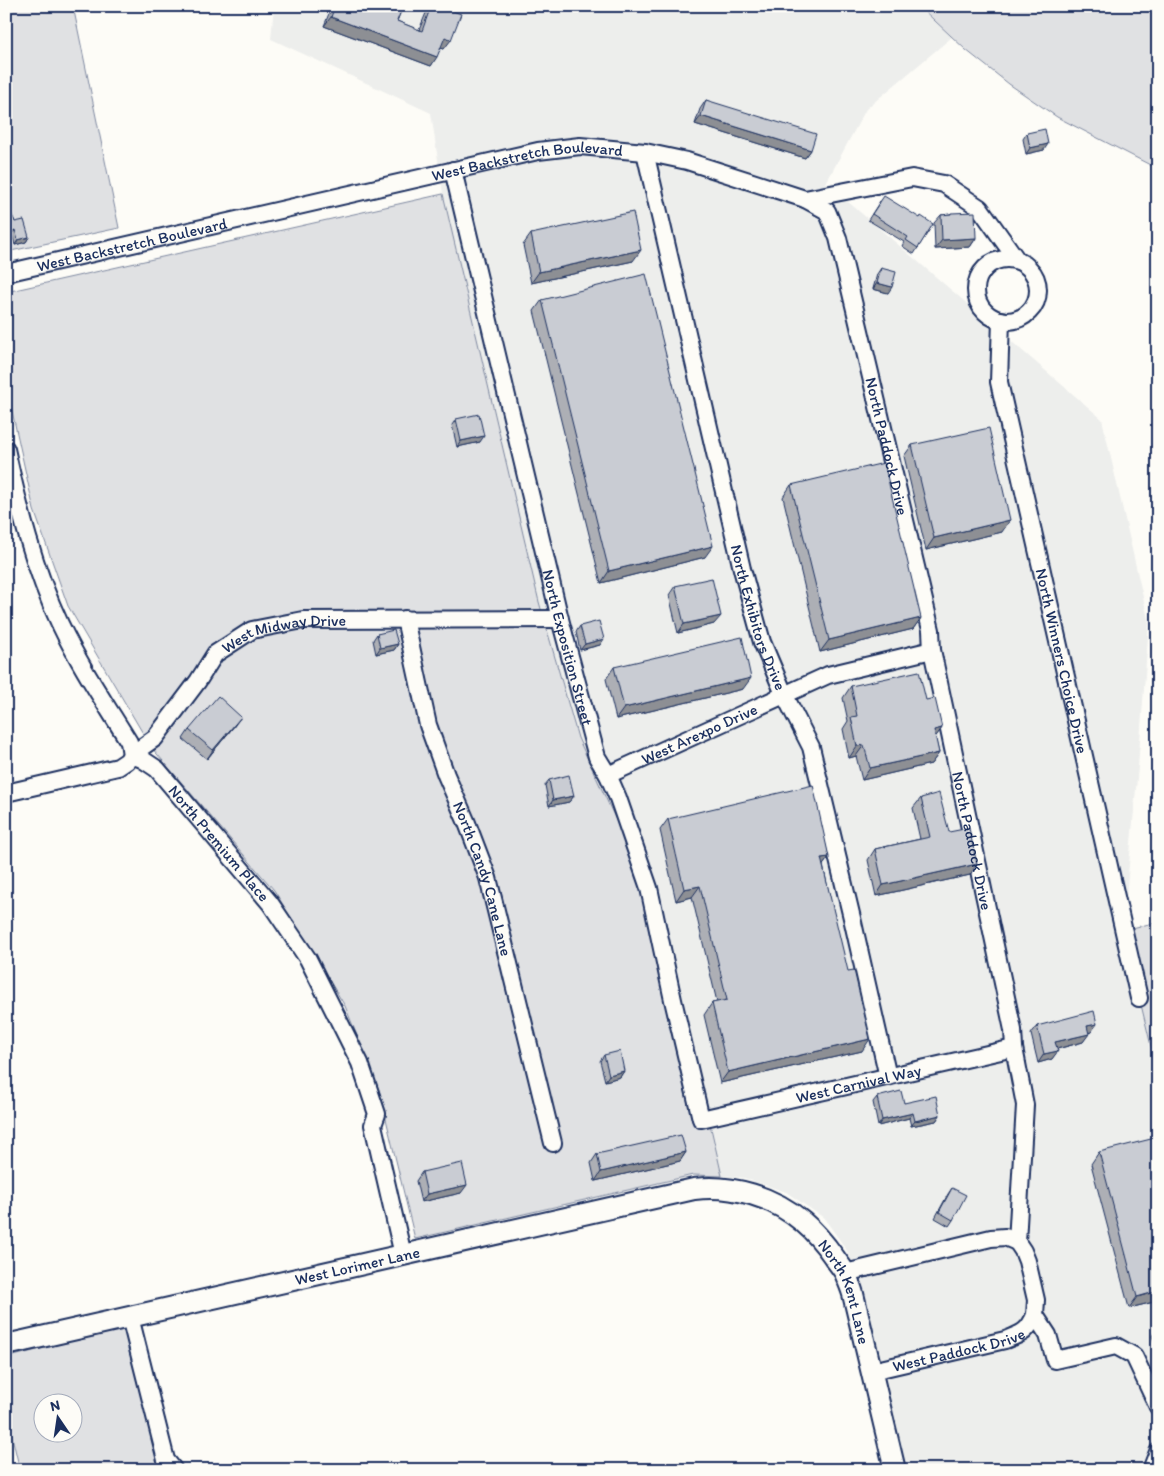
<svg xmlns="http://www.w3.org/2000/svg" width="1164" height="1476" font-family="Itim,sans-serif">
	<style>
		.built { fill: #edeeec }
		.green { fill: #e0e1e3; stroke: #7e88a0; fill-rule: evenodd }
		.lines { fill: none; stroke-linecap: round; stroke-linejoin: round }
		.minor-casing { stroke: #1b2f5e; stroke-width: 20 }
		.tertiary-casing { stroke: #1b2f5e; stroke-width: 24 }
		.minor { stroke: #fdfcf7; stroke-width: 16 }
		.tertiary { stroke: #fdfcf7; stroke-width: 20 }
		.wall { fill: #adafb5; stroke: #1b2f5e }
		.shaded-wall { fill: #8d8f94; stroke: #1b2f5e }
		.building { fill: #c9ccd3; stroke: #1b2f5e }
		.labels { text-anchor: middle; stroke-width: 4; stroke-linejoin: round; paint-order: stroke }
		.street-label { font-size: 16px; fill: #1b2f5e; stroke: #fdfcf7 }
	</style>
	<rect width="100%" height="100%" fill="#fdfcf7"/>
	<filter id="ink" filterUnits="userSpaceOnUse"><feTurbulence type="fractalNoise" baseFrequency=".02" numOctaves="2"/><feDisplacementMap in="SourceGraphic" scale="10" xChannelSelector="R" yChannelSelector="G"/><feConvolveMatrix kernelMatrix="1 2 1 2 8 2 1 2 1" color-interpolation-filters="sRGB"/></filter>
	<g filter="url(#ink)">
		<polygon class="built" points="274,6 918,6 952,37 866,109 826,183 1102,419 1149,623 1138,767 1123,930 1158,1075 1158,1470 905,1470 863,1288 846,1249 824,1218 786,1192 744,1178 722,1176 664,924 578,738 539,602 443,194 431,113 271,39"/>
		<g class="green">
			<polygon points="6,6 73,6 119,228 6,252"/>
			<polygon points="919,6 1158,6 1158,169 1057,117 1009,84 966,50"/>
			<polygon points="443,194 539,602 578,738 664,924 722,1176 693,1175 415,1239 379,1090 345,1006 274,890 151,747 68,606 34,510 6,384 6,292"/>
			<polygon points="1158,922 1158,1075 1123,930"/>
			<path d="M126 1327 163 1470H20L6 1412V1358ZM42 1404H72V1434H42Z"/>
		</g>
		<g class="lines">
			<g class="minor-casing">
				<g id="minor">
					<path id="s1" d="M645 152 742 569 762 642 784 694 811 747 852 918 888 1077"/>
					<path id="s2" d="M453 170 560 619 597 757 608 775 618 798 649 888 673 1000 701 1119 1014 1048"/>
					<path id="s3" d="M805 199 827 211 838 238 931 630 932 650 1013 1030 1014 1048 1025 1105 1017 1242 1023 1251 1027 1261 1036 1300 1035 1315 1048 1335 1055 1360 1116 1346 1134 1356 1158 1407"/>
					<circle cx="1007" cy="290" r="31"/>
					<path id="s4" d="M6 273 538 151 580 146 645 152 687 161 805 199 912 178 944 184 980 208 1017 260"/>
					<path id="s5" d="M1001 320 999 382 1139 998"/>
					<path id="s6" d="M6 449C19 509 34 569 60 624 80 666 105 703 129 742L131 755 142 759 157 769 270 903 308 959 360 1063 377 1114 373 1125 403 1255"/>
					<path id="s7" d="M405 619 428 725 446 775 467 823 488 878 553 1143"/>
					<path id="s8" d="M608 775 828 675 932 650"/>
					<path id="s9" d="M6 793 118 767 127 761 131 755 155 738 198 681 215 654 252 630 303 620 560 619"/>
					<polyline points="845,1273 991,1238 1005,1237 1017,1242"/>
					<polyline points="130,1317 166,1460 174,1470"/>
					<path id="s10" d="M872 1371 1005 1340C1021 1334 1028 1332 1035 1315"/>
					<polyline points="1151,1470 1158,1452"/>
				</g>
			</g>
			<g class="tertiary-casing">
				<g id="tertiary">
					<path id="s11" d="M6 1345 694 1189C732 1184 774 1197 803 1222 815 1232 825 1244 834 1257 837 1262 842 1267 845 1273 848 1280 851 1287 853 1294L895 1470"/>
				</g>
			</g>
			<use href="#minor" class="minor"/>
			<use href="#tertiary" class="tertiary"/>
		</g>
		<g class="wall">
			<polygon points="332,6 403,6 397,21 419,30 426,13 430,6 440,6 444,49 441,48 431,66 324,26"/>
			<polygon points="706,100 811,150 805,158 695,124 700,109"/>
			<polygon points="1027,133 1044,150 1026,154 1023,139"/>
			<polygon points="6,195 9,201 7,204 15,222 29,237 26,242 15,245 12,234 6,237"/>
			<polygon points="880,201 933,224 914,254 902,246 904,242 868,220"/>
			<polygon points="951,213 976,238 970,247 935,249 934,223 941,215 950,214"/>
			<polygon points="531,234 633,261 531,283 523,245"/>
			<polygon points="881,268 888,293 873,289 877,274"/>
			<polygon points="542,300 705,557 601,583 534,311"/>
			<polygon points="456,419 480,442 457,447 452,425"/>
			<polygon points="912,445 1002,532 926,550 904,456"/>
			<polygon points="791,485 921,618 913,629 820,652 783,497"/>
			<polygon points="675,586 714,624 678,633 669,595"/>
			<polygon points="580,626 600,645 580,650 576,632"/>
			<polygon points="377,634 398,644 394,650 376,654 373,640"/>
			<polygon points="614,667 743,689 616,719 606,679"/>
			<polygon points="851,686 926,700 942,728 935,737 939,753 931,764 862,780 856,756 849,758 843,729 848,721 843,698"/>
			<polygon points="235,725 207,759 183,739 189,730"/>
			<polygon points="549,780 574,796 569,802 549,806 545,785"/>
			<polygon points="921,798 949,832 970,875 876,896 868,860 875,849 920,839 913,808"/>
			<polygon points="668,819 829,857 823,865 862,1051 720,1083 704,1015 712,1003 717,1002 692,897 676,901 660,830"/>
			<polygon points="1037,1026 1091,1032 1088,1033 1083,1042 1057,1049 1052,1059 1038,1063 1031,1034"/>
			<polygon points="604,1055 624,1071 620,1077 605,1081 600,1061"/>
			<polygon points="877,1097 904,1103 940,1115 936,1121 911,1126 909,1118 878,1126 873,1102"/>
			<polygon points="686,1152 680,1161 595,1181 591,1163 597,1154"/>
			<polygon points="1099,1152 1158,1301 1129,1308 1091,1164"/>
			<polygon points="422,1172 461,1193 421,1202 416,1181"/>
			<polygon points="952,1188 953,1220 949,1226 935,1218 948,1194"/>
			<polygon points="1158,1327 1158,1351 1152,1336"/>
		</g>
		<g class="shaded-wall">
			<polygon points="331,17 437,57 431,66 324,26"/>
			<polygon points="445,37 451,40 444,49 438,47"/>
			<polygon points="701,116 811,150 805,158 695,124"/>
			<polygon points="1048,144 1044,150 1026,154 1030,148"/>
			<polygon points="15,230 12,234 6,237 8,233"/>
			<polygon points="29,237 26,242 15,245 18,240"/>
			<polygon points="976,238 970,247 935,249 942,240"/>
			<polygon points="641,250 633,261 531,283 539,272"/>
			<polygon points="877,283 892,287 888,293 873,289"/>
			<polygon points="484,436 480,442 457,447 461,441"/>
			<polygon points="1010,520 1002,532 926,550 934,538"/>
			<polygon points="713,546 705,557 601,583 609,571"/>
			<polygon points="721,616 714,624 678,633 684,624"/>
			<polygon points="921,618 913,629 820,652 829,640"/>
			<polygon points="604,639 600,645 580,650 585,644"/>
			<polygon points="398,644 394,650 376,654 380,648"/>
			<polygon points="751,678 743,689 616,719 624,708"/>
			<polygon points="241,717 235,725 207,759 213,750"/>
			<polygon points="942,728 934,739 934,730"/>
			<polygon points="864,745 856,756 849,758 857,746"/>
			<polygon points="939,753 931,764 862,780 870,768"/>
			<polygon points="574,796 569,802 549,806 553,800"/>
			<polygon points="829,857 821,868 821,858"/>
			<polygon points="977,864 970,875 876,896 883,885"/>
			<polygon points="700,886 692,897 676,901 684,889"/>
			<polygon points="1097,1024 1091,1032 1081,1035 1087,1026"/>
			<polygon points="1089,1034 1083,1042 1049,1051 1055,1042"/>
			<polygon points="870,1039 862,1051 720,1083 728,1072"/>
			<polygon points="1058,1051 1052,1059 1038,1063 1044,1054"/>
			<polygon points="624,1071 620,1077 605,1081 609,1075"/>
			<polygon points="913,1113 909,1118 878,1126 882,1120"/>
			<polygon points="940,1115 936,1121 911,1126 915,1121"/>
			<polygon points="686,1152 680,1161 595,1181 601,1172"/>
			<polygon points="467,1185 461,1193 421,1202 427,1194"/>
			<polygon points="1158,1291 1158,1301 1129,1308 1137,1297"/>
		</g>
		<g class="building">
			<polygon points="335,6 403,6 397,21 422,31 431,6 440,6 461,14 451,40 445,37 437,57 331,17"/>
			<polygon points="706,100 816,134 811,150 701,116"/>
			<polygon points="1045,129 1048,144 1030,148 1027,133"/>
			<polygon points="6,195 9,201 6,202 15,222 24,220 29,237 18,240 15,230 8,233 6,229"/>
			<polygon points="884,196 920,218 921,216 933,224 918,248 906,240 908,237 872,214"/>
			<polygon points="633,212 641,250 539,272 531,234"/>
			<polygon points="975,212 976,238 942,240 941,215 951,214 951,213"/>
			<polygon points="881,268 896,272 892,287 877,283"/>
			<polygon points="646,274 713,546 609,571 542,300"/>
			<polygon points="479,414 484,436 461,441 456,419"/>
			<polygon points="989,428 1010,520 934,538 912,445"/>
			<polygon points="884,463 921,618 829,640 791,485"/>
			<polygon points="712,578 721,616 684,624 675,586"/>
			<polygon points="599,621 604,639 585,644 580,626"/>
			<polygon points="394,630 398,644 380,648 377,634"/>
			<polygon points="742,637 751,678 624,708 614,667"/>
			<polygon points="919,671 926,700 935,698 942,728 934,730 939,753 870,768 864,745 857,746 851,717 857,716 851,686"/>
			<polygon points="218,696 241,717 213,750 189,730"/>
			<polygon points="569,775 574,796 553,800 549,780"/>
			<polygon points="813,785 829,857 821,858 848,971 854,970 870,1039 728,1072 712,1003 727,1000 700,886 684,889 668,819"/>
			<polygon points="939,793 949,832 969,828 977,864 883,885 875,849 930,837 921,798"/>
			<polygon points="1094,1011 1097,1024 1087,1026 1089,1034 1055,1042 1058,1051 1044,1054 1037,1026"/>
			<polygon points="620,1051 624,1071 609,1075 604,1055"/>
			<polygon points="901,1091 904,1103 936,1096 940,1115 915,1121 913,1113 882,1120 877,1097"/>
			<polygon points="681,1135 686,1152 601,1172 597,1154"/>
			<polygon points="1155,1138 1158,1148 1158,1291 1137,1297 1099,1152"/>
			<polygon points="462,1163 467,1185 427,1194 422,1172"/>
			<polygon points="952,1188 966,1195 953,1220 939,1212"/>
		</g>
	</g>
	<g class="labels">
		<g class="street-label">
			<text dy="6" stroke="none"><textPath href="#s4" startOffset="534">West Backstretch Boulevard</textPath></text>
			<text dy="6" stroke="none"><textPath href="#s4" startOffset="129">West Backstretch Boulevard</textPath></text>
			<text dy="6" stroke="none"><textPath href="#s3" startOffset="268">North Paddock Drive</textPath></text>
			<text dy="6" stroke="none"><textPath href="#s1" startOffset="479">North Exhibitors Drive</textPath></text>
			<text dy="6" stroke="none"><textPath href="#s9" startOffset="340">West Midway Drive</textPath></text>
			<text dy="6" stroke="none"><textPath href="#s2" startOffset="491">North Exposition Street</textPath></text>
			<text dy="6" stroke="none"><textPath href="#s5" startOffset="348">North Winners Choice Drive</textPath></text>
			<text dy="6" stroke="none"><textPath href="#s8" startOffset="100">West Arexpo Drive</textPath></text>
			<text dy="6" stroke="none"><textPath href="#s3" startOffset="672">North Paddock Drive</textPath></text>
			<text dy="6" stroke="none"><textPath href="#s6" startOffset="460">North Premium Place</textPath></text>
			<text dy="6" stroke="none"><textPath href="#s7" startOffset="272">North Candy Cane Lane</textPath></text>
			<text dy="6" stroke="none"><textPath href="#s2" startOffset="1144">West Carnival Way</textPath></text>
			<text dy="6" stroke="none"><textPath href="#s11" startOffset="360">West Lorimer Lane</textPath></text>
			<text dy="6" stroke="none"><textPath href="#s11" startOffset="906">North Kent Lane</textPath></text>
			<text dy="6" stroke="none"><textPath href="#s10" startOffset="89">West Paddock Drive</textPath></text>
		</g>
	</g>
	<rect width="1164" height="1476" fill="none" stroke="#fdfcf7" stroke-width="25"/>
	<rect x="12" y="12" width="1139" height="1451" fill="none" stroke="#1b2f5e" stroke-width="2" filter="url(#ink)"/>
	<g transform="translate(58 1418) rotate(347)"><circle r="24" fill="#fdfcf7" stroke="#a3aaba"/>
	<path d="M0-4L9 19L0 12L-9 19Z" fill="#1b2f5e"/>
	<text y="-8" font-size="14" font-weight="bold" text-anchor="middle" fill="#1b2f5e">N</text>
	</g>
</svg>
